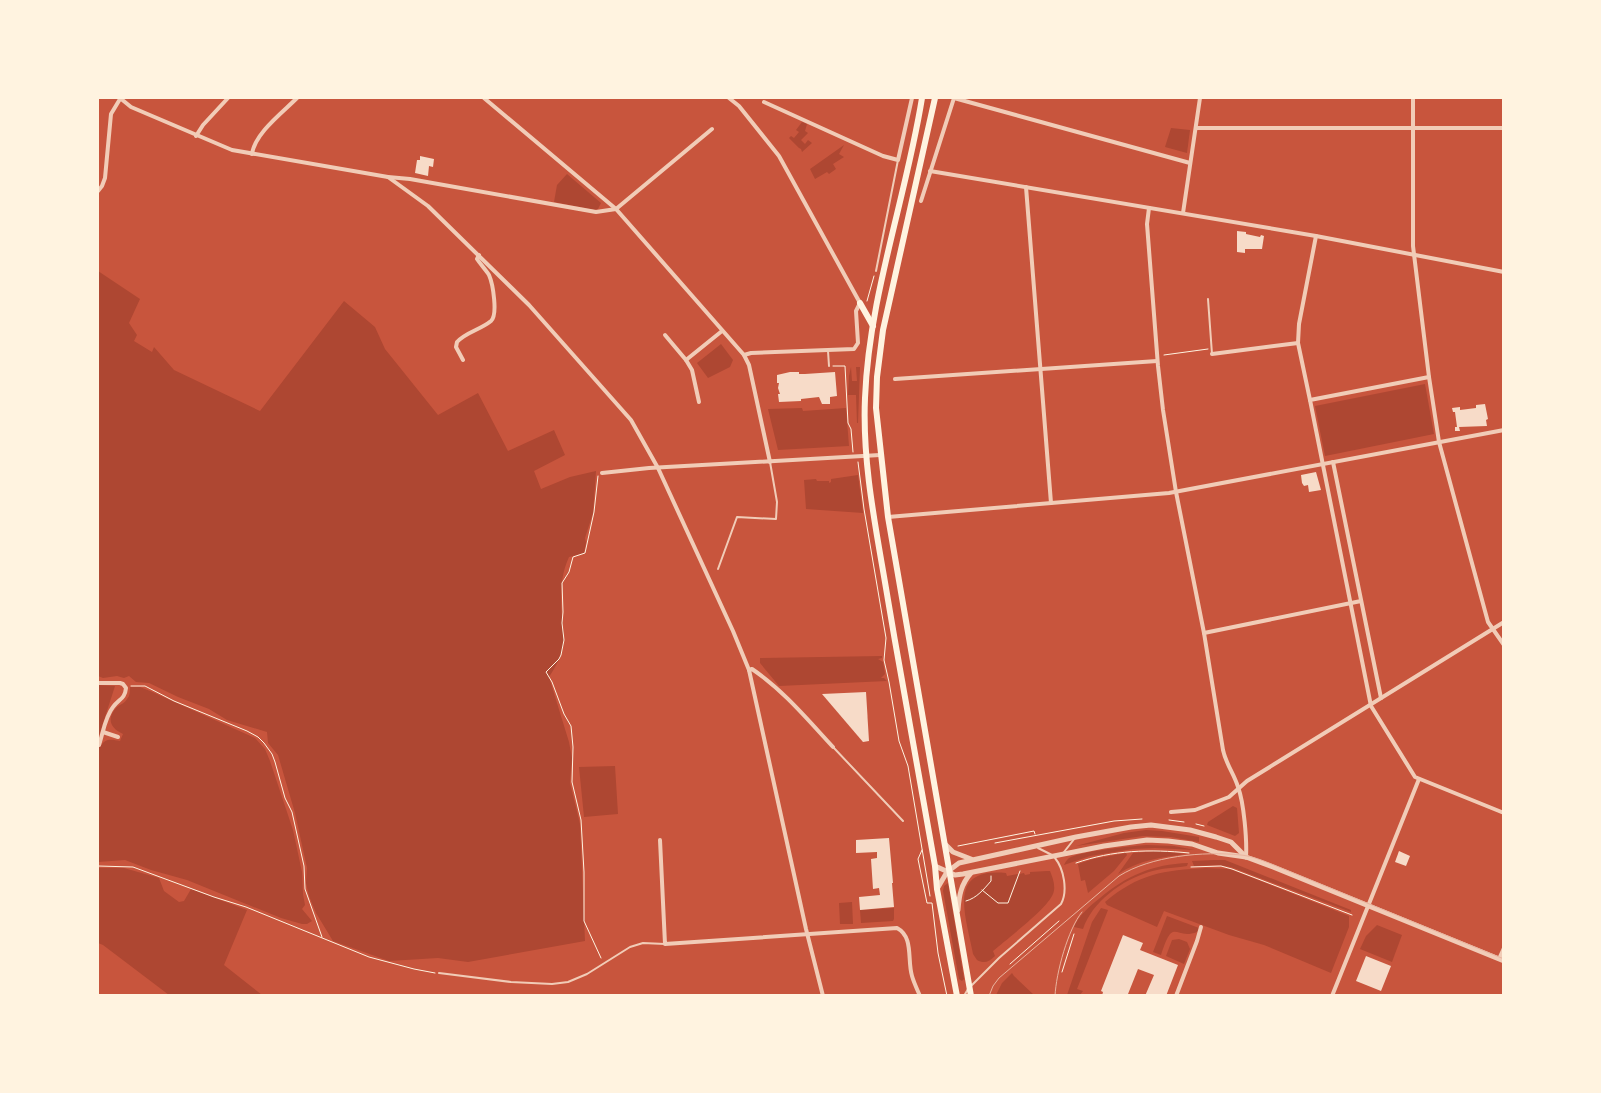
<svg xmlns="http://www.w3.org/2000/svg" width="1601" height="1093" font-family="Commissioner,sans-serif">
	<style>
		.green { fill: #ae4732 }
		.building { fill: #f7dbc8 }
		.lines { fill: none; stroke-linecap: round; stroke-linejoin: round }
		.path { stroke: #fff3e0; stroke-width: 1 }
		.service { stroke: #f1ccb7; stroke-width: 2 }
		.minor { stroke: #f1ccb7; stroke-width: 4 }
		.tertiary { stroke: #f1ccb7; stroke-width: 5 }
		.primary { stroke: #fff3e0; stroke-width: 6 }
		.tram { stroke: #e9b49f; stroke-width: 1 }
	</style>
	<rect width="100%" height="100%" fill="#c8553d"/>
	<g class="green">
		<polygon points="802,122 807,124 805,131 808,133 801,140 805,144 808,140 812,143 802,152 801,149 799,148 789,138 791,136 794,138 799,132 796,130"/>
		<polygon points="1171,128 1190,130 1187,153 1165,147"/>
		<polygon points="844,145 839,154 844,157 833,164 836,169 829,174 827,172 815,179 810,169"/>
		<polygon points="567,174 601,203 598,209 595,210 554,202 557,185"/>
		<path d="M98 271 140 299 129 323 137 335 134 341 152 352 154 347 174 370 260 411 344 301 375 327 385 349 438 415 478 393 508 451 554 430 565 455 534 471 541 489 570 477 596 471 593 513 585 538 586 543 584 553 569 557C559 579 560 602 563 626 563 629 564 633 564 637 565 651 556 666 549 677L569 742 572 758 570 783 580 824 585 941 468 962 438 958 389 961 333 941 316 913 309 896 306 883 307 868 295 813 278 755 268 743 267 732 227 720 209 709 178 697 149 683 136 682 129 676 124 678 117 676 103 678 98 676Z"/>
		<polygon points="721,344 733,360 730,367 708,378 697,363"/>
		<polygon points="851,367 852,381 857,381 856,367 860,367 858,423 857,423 856,395 848,395 849,376"/>
		<polygon points="1425,384 1434,434 1325,456 1315,406"/>
		<polygon points="802,408 803,411 846,408 849,446 778,450 768,409"/>
		<polygon points="858,475 863,513 806,509 804,480 816,479 817,481 829,481 829,483 831,482 831,479"/>
		<polygon points="882,656 882,658 878,659 883,662 885,674 881,678 884,678 887,681 779,686 760,663 760,658"/>
		<polygon points="98,685 115,686 98,739"/>
		<path d="M130 687H140L150 691 255 738 265 749 270 761 293 830 302 872 303 894 305 905 302 909 312 921 307 924H302L281 918 187 880 151 870 125 860 98 862V746L100 747C105 738 111 739 120 741L123 734C110 728 106 718 117 707 121 704 125 703 127 699 130 696 130 691 130 687Z"/>
		<polygon points="615,766 618,814 584,817 579,767"/>
		<polygon points="1233,806 1237,808 1239,833 1235,836 1207,825 1208,822"/>
		<polygon points="1146,830 1162,831 1199,837 1199,842 1171,837 1143,836 1076,846 1124,833"/>
		<path d="M1147 845 1174 846 1195 850 1155 848 1133 849 1090 856 1064 865C1066 861 1066 861 1069 858 1081 851 1132 846 1147 845Z"/>
		<path d="M1158 851 1186 854C1162 857 1139 860 1118 874L1133 853Z"/>
		<polygon points="1126,853 1127,855 1114,871 1088,893 1085,880 1081,881 1078,864 1093,859"/>
		<polygon points="1214,860 1225,860 1346,908 1351,910 1351,912 1231,867 1218,865 1194,866 1192,861"/>
		<path d="M1188 863 1187 866C1175 868 1161 868 1149 872 1122 880 1092 902 1083 929L1074 927C1080 914 1090 906 1100 898 1126 876 1153 864 1188 863Z"/>
		<polygon points="98,868 124,868 159,878 164,891 179,902 184,901 191,889 247,910 224,965 262,995 169,995 103,945 98,943"/>
		<path d="M1206 868 1230 869 1349 916V927L1331 973 1264 945 1229 935 1164 911 1157 927 1107 905 1105 902C1138 874 1164 870 1206 868Z"/>
		<path d="M1047 871H1050C1053 878 1056 887 1053 894 1047 909 1007 939 993 951L995 956C989 962 984 964 977 960L973 954C966 916 946 867 1006 873L1007 876 1024 873 1025 875 1030 874V872Z"/>
		<polygon points="948,883 964,979 962,981 959,979 943,891 944,886"/>
		<polygon points="852,902 853,924 840,924 839,903"/>
		<polygon points="894,908 894,919 893,921 861,923 860,910"/>
		<polygon points="1101,908 1108,910 1077,989 1083,991 1080,995 1067,995 1092,922"/>
		<path d="M1167 916 1199 928 1197 932C1174 941 1174 915 1161 955L1153 952Z"/>
		<polygon points="1377,925 1402,935 1392,962 1360,949 1366,936"/>
		<polygon points="1179,939 1187,942 1190,949 1184,964 1166,956 1172,940"/>
		<polygon points="1012,973 1014,976 1034,995 996,995 1002,983"/>
	</g>
	<g class="building">
		<polygon points="420,156 434,159 433,167 429,166 428,176 415,173 417,160 420,160"/>
		<polygon points="1237,231 1246,232 1246,234 1260,237 1261,235 1264,236 1262,249 1245,249 1245,253 1237,252"/>
		<polygon points="790,372 799,372 799,374 805,374 835,372 837,396 830,397 830,404 822,404 819,397 801,399 801,401 779,402 778,394 780,394 778,388 779,383 777,383 777,375"/>
		<polygon points="1485,404 1488,419 1486,420 1487,426 1459,427 1460,431 1455,431 1455,427 1457,427 1455,412 1453,412 1452,408 1460,407 1460,410 1476,408 1476,405"/>
		<polygon points="1316,472 1321,490 1309,492 1308,485 1304,486 1302,483 1301,475"/>
		<polygon points="866,692 869,741 863,742 822,694"/>
		<polygon points="889,838 893,883 892,883 894,907 860,910 859,897 880,895 879,888 873,889 871,859 877,858 877,852 856,853 856,840"/>
		<polygon points="1399,851 1410,856 1406,866 1395,862"/>
		<polygon points="1123,935 1143,943 1140,950 1178,965 1166,996 1145,996 1154,975 1138,969 1128,994 1132,996 1102,996 1103,992 1101,991"/>
		<polygon points="1366,956 1391,966 1381,991 1356,981"/>
	</g>
	<g class="lines">
		<g class="path">
			<polyline points="867,301 874,276"/>
			<polyline points="1164,355 1208,349"/>
			<polyline points="833,366 845,366 848,423 851,429 853,452"/>
			<polyline points="858,462 864,509 886,638 884,660 889,682 899,741 908,766 930,896"/>
			<polyline points="598,476 594,512 585,553 573,557 569,572 562,583 563,612 562,623 564,640 561,655 559,659 546,672 552,682 564,714 571,726 573,747 572,782 581,820 584,872 584,921 601,958"/>
			<polyline points="131,686 145,686 174,701 247,731 258,737 264,743 272,754 275,762 285,798 292,812 304,866 305,889 322,937"/>
			<polyline points="1169,820 1184,822"/>
			<polyline points="1196,824 1204,826"/>
			<polyline points="995,843 1114,821 1142,819"/>
			<polyline points="958,846 1034,831 1035,834"/>
			<polyline points="922,850 918,859 927,903 932,903 938,953 947,996"/>
			<path d="M1076 863C1113 850 1150 849 1189 853"/>
			<polyline points="98,866 133,867 214,897 246,907 369,957 414,969 435,973"/>
			<polyline points="1191,867 1221,866 1232,869 1352,915"/>
			<polyline points="982,890 998,903 1008,903 1020,871"/>
			<path d="M966 901C977 898 984 889 991 881V876"/>
			<polyline points="1010,964 1059,921"/>
			<polyline points="1062,972 1074,934"/>
		</g>
		<g class="service">
			<polyline points="876,271 898,160"/>
			<polyline points="1208,299 1212,354"/>
			<polyline points="828,351 829,366"/>
			<polyline points="718,569 737,517 776,519 777,502 770,462"/>
			<polyline points="833,747 903,821"/>
			<polyline points="1038,848 1052,855"/>
			<polyline points="1064,852 1075,838"/>
			<polyline points="439,973 511,982 552,984 568,982 587,974 630,947 643,943 665,944"/>
			<path d="M971 986 999 958 1061 904C1068 891 1064 869 1055 858"/>
			<polyline points="964,996 968,989"/>
		</g>
		<g class="minor">
			<polyline points="120,98 131,107 232,150 388,177 428,206 529,305 631,420 658,468 733,631 749,670 806,929 823,996"/>
			<polyline points="484,98 616,209 744,355 749,365 770,462"/>
			<polyline points="729,98 739,106 779,156 860,303 856,311 858,343 854,349 751,353 744,355"/>
			<polyline points="1413,98 1413,246 1429,377 1439,442 1488,622 1504,645"/>
			<polyline points="764,102 883,156 898,160 912,98"/>
			<polyline points="1196,128 1504,128"/>
			<polyline points="196,136 203,125 228,98"/>
			<path d="M252 154C255 133 282 113 297 98"/>
			<polyline points="930,171 1316,236 1504,272"/>
			<polyline points="388,177 410,179 596,212 616,209 712,129"/>
			<polyline points="1026,187 1051,503"/>
			<polyline points="98,191 102,186 105,178 111,114 120,99"/>
			<polyline points="921,201 954,98 1190,163"/>
			<path d="M1149 208 1147 224 1158 366 1163 410 1176 492 1204 633 1223 750C1226 764 1234 774 1238 787 1244 803 1247 840 1246 857"/>
			<polyline points="1183,213 1200,98"/>
			<polyline points="665,335 686,360 692,370 699,402"/>
			<polyline points="1212,354 1298,343"/>
			<path d="M463 360 456 347 457 342C466 332 480 330 491 321 498 315 493 284 489 275 486 270 481 265 477 259L479 255"/>
			<polyline points="686,360 722,331"/>
			<polyline points="1429,377 1310,400 1371,706 1415,777 1504,813"/>
			<polyline points="895,379 1157,361"/>
			<polyline points="1310,400 1298,343 1299,324 1316,236"/>
			<polyline points="1333,462 1381,698"/>
			<polyline points="602,473 649,468 880,455"/>
			<polyline points="888,517 1169,493 1504,430"/>
			<polyline points="1204,633 1361,601"/>
			<path d="M749 670 752 669C783 690 807 719 833 747"/>
			<path d="M98 683H120L123 684 126 688C125 699 119 699 113 707 105 717 103 733 99 745"/>
			<polyline points="103,732 118,737"/>
			<polyline points="1171,812 1195,810 1229,797 1247,781 1504,622"/>
			<path d="M660 840 665 944 897 928C914 937 907 960 912 976 914 983 917 989 920 996"/>
			<polyline points="1499,959 1504,948"/>
			<polyline points="1176,996 1197,941 1201,927"/>
			<polyline points="1332,996 1419,779"/>
		</g>
		<g class="tertiary">
			<polyline points="946,845 953,852 971,859"/>
			<polyline points="935,866 955,875 963,874 1104,846 1147,840 1168,841 1192,844 1218,853 1246,857 1273,867 1504,961"/>
			<polyline points="937,889 947,872 959,863 1076,837 1131,827 1151,825 1190,830 1216,837 1231,842 1246,857"/>
			<path d="M958 910C959 896 961 884 971 873"/>
		</g>
		<g class="primary">
			<path d="M922 98C906 198 869 296 865 398 862 466 877 533 888 600 903 689 919 778 935 866L937 889 957 996"/>
			<polyline points="935,98 883,330 877,377 876,408 888,517 971,996"/>
			<polyline points="860,303 873,326"/>
		</g>
		<g class="tram">
			<path d="M989 996 993 986 999 978 1119 876C1151 856 1203 851 1241 855 1252 856 1264 861 1274 865L1504 959"/>
			<path d="M1055 996C1056 973 1068 929 1082 912"/>
		</g>
	</g>
	<rect width="1601" height="1093" fill="none" stroke="#fff3e0" stroke-width="198"/>
</svg>
